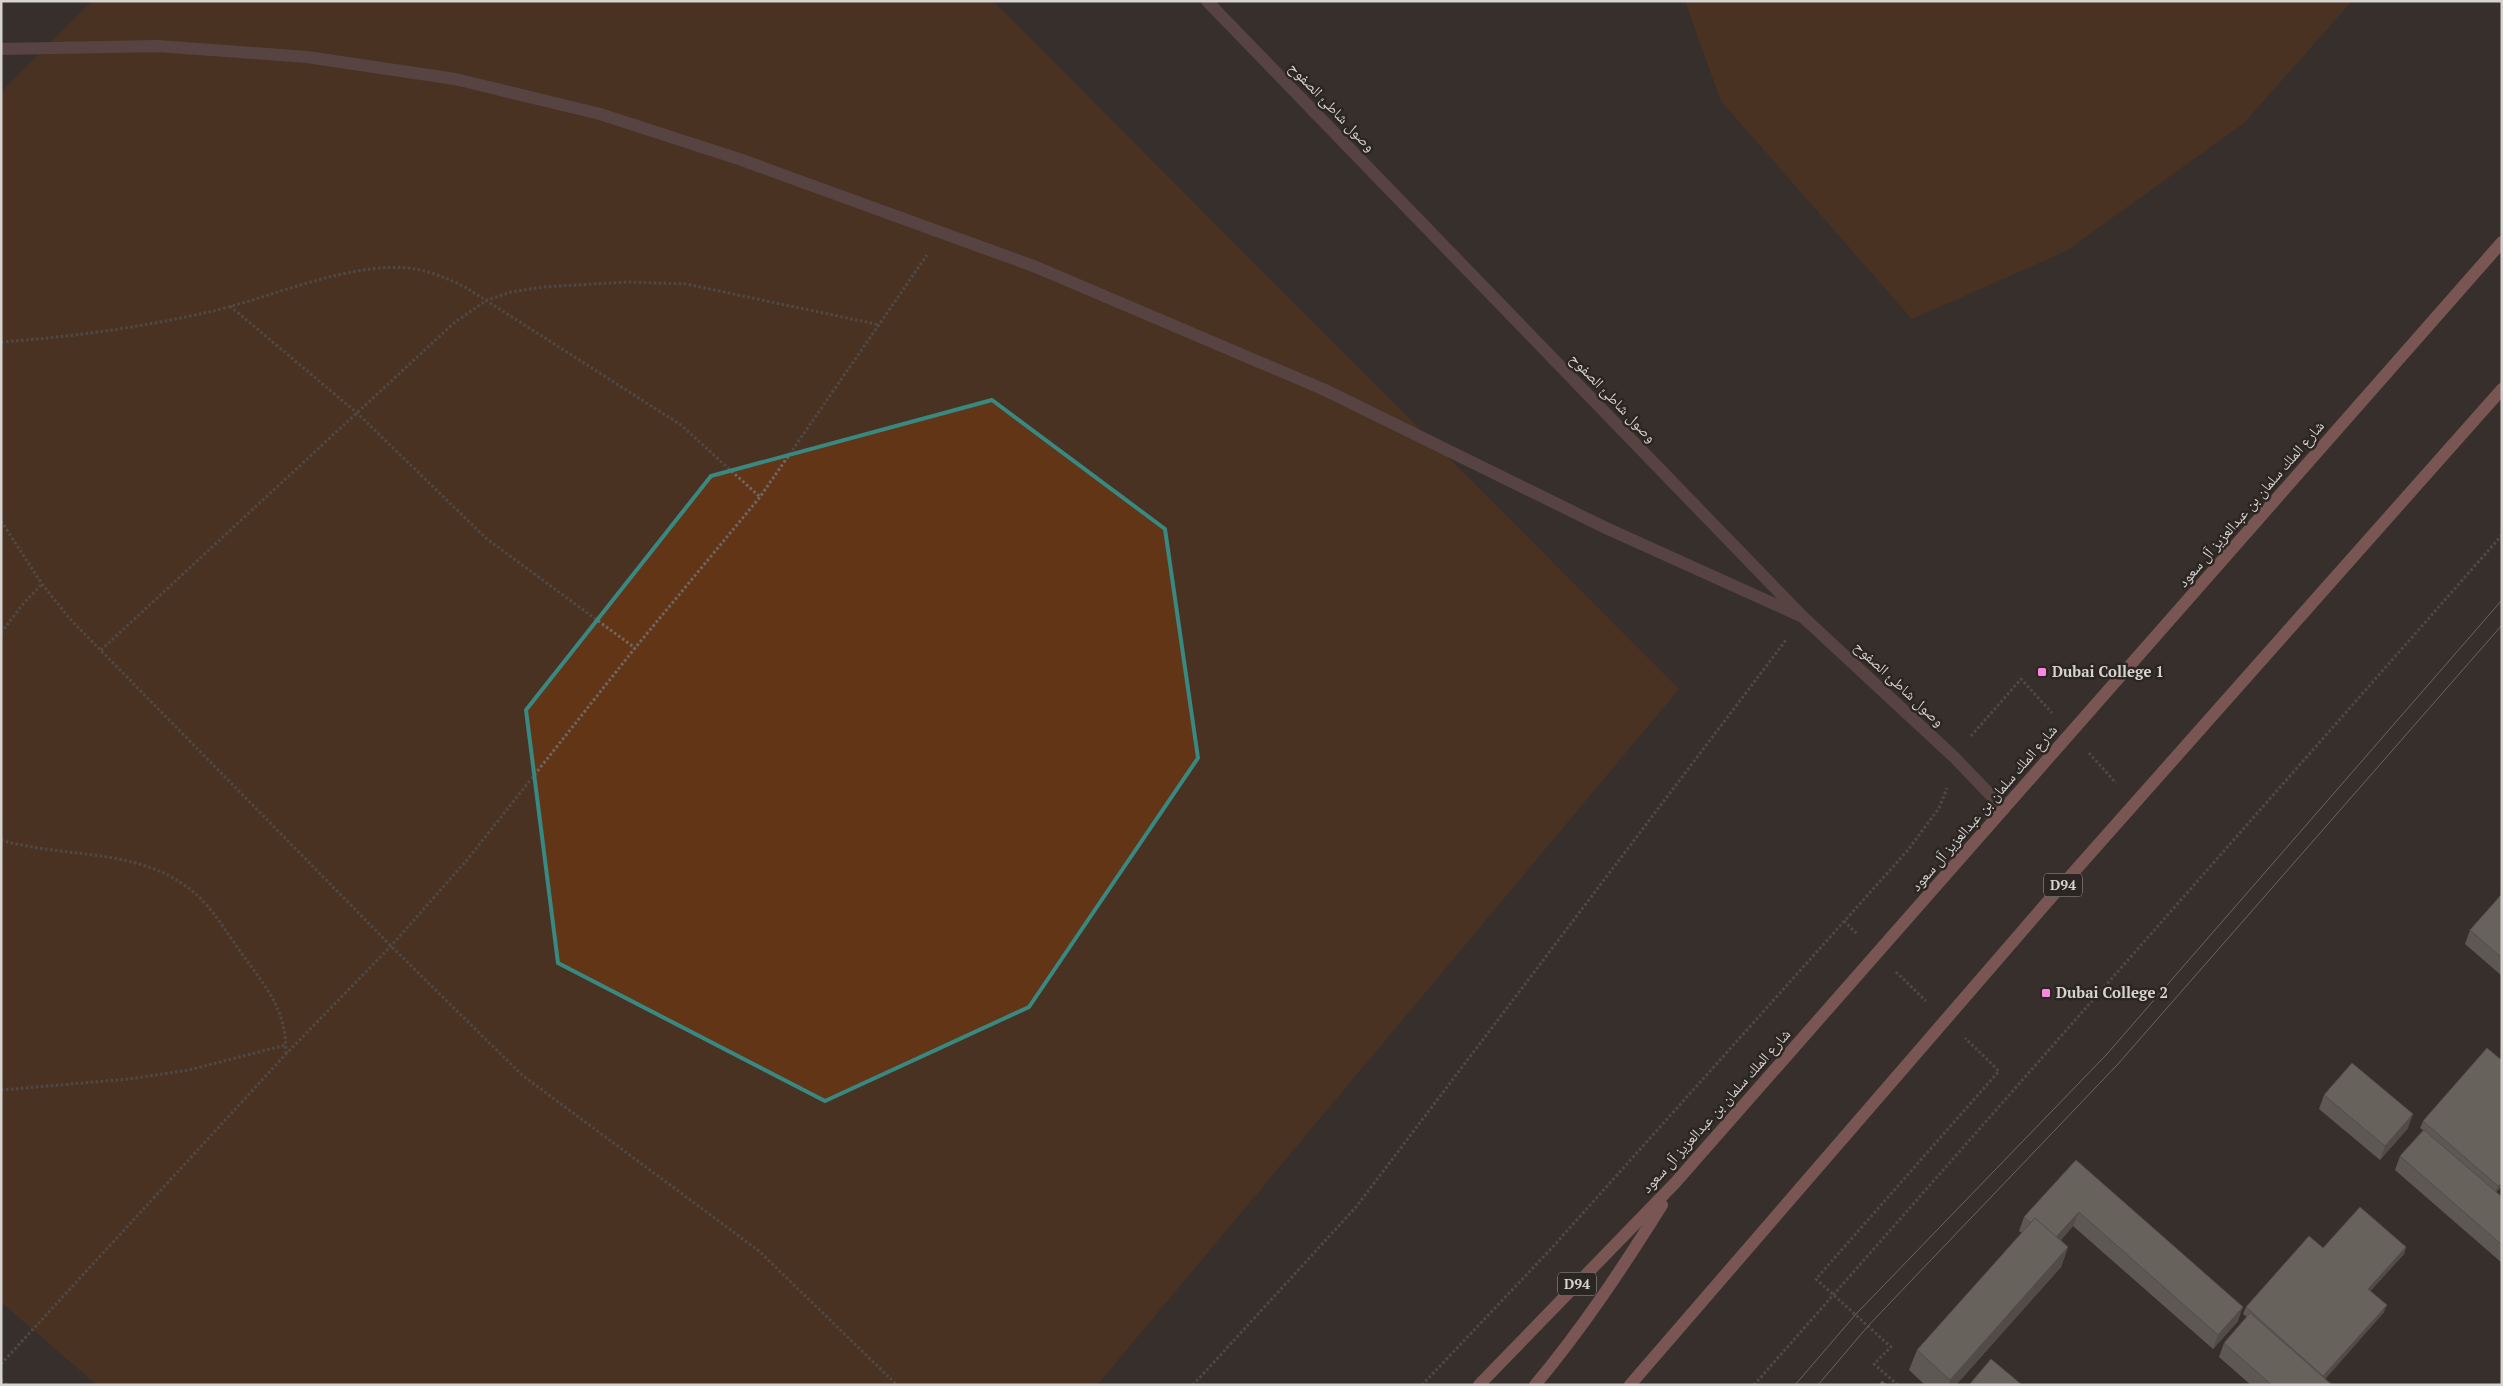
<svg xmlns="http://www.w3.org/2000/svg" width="2503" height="1386" font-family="'PT Serif','Noto Naskh Arabic',serif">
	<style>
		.green { fill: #623517 }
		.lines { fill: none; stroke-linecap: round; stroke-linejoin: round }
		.path { stroke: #6e6865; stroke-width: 3; stroke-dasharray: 2.5 2.5; stroke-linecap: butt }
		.service { stroke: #7e5c5d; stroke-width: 12 }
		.primary { stroke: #c98486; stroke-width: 12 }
		.tram { stroke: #aaa5a3; stroke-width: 1 }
		.wall { fill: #8d8a84 }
		.shaded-wall { fill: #73706b }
		.building { fill: #a4a099; stroke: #73706b }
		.marked { fill: none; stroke: #378982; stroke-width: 4; stroke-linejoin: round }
		.poi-dot { fill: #fd86e2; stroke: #2c2623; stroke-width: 2 }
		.labels { text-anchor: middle; stroke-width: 5; stroke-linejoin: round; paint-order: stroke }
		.shield { fill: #2c2623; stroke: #a49f9d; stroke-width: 1 }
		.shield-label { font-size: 14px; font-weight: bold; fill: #d7d3d1 }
		.street-label { font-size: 15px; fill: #d7d3d1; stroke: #2c2623 }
		.poi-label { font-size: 15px; font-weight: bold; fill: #d7d3d1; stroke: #2c2623; text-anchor: start }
	</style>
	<rect width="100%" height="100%" fill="#36302c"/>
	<g class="green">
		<polygon points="92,1 993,1 1679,689 1097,1385 97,1385 1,1302 1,92"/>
		<polygon points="1685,1 2352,1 2244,123 2066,251 1912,319 1721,101"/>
	</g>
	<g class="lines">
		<g class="path">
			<polyline points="230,306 357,413 487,539 635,648"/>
			<path d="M1 342C70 337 137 328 204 313 267 300 352 259 415 269 432 272 449 279 465 287L681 425 760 497"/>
			<polyline points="1,521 42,584 70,619 391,946 522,1075 759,1251 897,1385"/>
			<polyline points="1,633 23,604 42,584"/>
			<polyline points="101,650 455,322 487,300 511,292 543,287 628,282 686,284 880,325"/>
			<polyline points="1971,736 2021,679 2052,713"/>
			<polyline points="2089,753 2116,783"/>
			<path d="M1 840C68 860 148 845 202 900 218 917 231 939 245 958 269 991 286 1011 286 1053"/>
			<polyline points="1844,921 1858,935"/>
			<polyline points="1896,972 1926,1001"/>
			<polyline points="1,1090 129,1079 189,1070 286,1045"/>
			<polyline points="1,1364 286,1054 391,946 467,860 635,648 760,497 927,255"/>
			<polyline points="1,1380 7,1385"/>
			<polyline points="1193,1385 1356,1207 1786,640"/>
			<polyline points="1422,1385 1549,1251 1908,850 1939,808 1947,788"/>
			<polyline points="1754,1385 2502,535"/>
			<polyline points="1898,1385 1874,1364 1891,1347 1816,1279 1999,1071 1965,1038"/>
		</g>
		<g class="service">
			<polyline points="1207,1 1803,617 1954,757 2004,809"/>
			<polyline points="1,49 158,46 307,57 455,79 600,114 742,160 1036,267 1325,390 1606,528 1803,617"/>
		</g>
		<g class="primary">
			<polyline points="1479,1385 1675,1183 2502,242"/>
			<path d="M1535 1385C1583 1328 1623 1267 1662 1205"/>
			<polyline points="1630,1385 2049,900 2502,389"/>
		</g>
		<g class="tram">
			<polyline points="1795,1385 1856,1314 2107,1054 2502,600"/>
			<polyline points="1818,1385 1868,1326 2118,1064 2502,625"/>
		</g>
	</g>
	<g class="wall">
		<polygon points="2502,894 2502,976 2465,944 2470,930"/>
		<polygon points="2502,1057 2502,1186 2496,1192 2502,1197 2502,1263 2395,1170 2400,1156 2423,1130 2420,1128 2423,1121"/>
		<polygon points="2324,1095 2408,1128 2380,1160 2319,1109"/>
		<polygon points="2076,1160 2238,1321 2213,1349 2073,1226 2061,1240 2068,1247 2061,1267 1956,1385 1925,1385 1909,1370 1917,1350 2022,1233 2019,1231 2024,1217"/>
		<polygon points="2406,1247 2404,1254 2370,1291 2384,1312 2325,1379 2332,1385 2251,1385 2219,1357 2224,1343 2247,1317 2243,1314 2246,1307 2323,1248"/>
	</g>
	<g class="shaded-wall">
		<polygon points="2413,1114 2408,1128 2380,1160 2385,1146"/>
		<polygon points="2502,1182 2502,1186 2495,1193 2498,1186"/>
		<polygon points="2079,1212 2073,1226 2047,1255 2052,1241"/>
		<polygon points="2068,1247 2061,1267 1956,1385 1948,1385 1950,1380"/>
		<polygon points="2406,1247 2404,1254 2366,1296 2368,1289"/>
		<polygon points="2387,1305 2384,1312 2321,1384 2323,1376"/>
		<polygon points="2243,1307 2238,1321 2213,1349 2218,1335"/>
	</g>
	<g class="building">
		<polygon points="2502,894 2502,958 2470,930"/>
		<polygon points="2487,1048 2500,1059 2502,1057 2502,1182 2498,1186 2423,1121"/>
		<polygon points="2352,1063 2413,1114 2385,1146 2324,1095"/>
		<polygon points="2424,1130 2502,1197 2502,1245 2400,1156"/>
		<polygon points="2076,1160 2243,1307 2218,1335 2079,1212 2056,1237 2035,1218 2031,1223 2024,1217"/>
		<polygon points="2360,1207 2406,1247 2368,1289 2387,1305 2323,1376 2246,1307 2309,1236 2323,1248"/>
		<polygon points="2035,1218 2068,1247 1950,1380 1917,1350"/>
		<polygon points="2250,1313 2332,1385 2272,1385 2224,1343"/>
		<polygon points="1991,1359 2022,1385 1969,1385"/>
		<polygon points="1882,1381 1887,1385 1879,1385"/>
	</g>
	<path d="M0 0H2503V1386H0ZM992 400 1165 529 1198 758 1029 1007 825 1101 558 963 526 710 711 476Z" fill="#36302c" fill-opacity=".55" fill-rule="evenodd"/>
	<path class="marked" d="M992 400 1165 529 1198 758 1029 1007 825 1101 558 963 526 710 711 476Z"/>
	<g class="poi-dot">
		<rect x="2037" y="667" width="10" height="10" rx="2.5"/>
		<rect x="2041" y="988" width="10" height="10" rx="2.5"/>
	</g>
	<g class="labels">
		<g class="shield">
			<rect x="2044" y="873.5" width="38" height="23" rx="4"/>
			<rect x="1558" y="1272.5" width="38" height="23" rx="4"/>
		</g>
		<g class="shield-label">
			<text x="2063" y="890">D94</text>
			<text x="1577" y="1289">D94</text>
		</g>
		<g class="street-label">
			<text transform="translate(1332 107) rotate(46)" y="5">وصول شاطئ الصفوح</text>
			<text transform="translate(1613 398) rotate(46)" y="5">وصول شاطئ الصفوح</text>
			<text transform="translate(2251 504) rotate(-49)" y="5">شارع الملك سلمان بن عبدالعزيز آل سعود</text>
			<text transform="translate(1899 684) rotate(43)" y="5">وصول شاطئ الصفوح</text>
			<text transform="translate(1984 808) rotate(-49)" y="5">شارع الملك سلمان بن عبدالعزيز آل سعود</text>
			<text transform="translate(1716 1111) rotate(-48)" y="5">شارع الملك سلمان بن عبدالعزيز آل سعود</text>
		</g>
		<g class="poi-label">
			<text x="2052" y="677">Dubai College 1</text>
			<text x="2056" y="998">Dubai College 2</text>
		</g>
	</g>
	<rect width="2503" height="1386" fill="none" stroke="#d7d3d1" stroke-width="5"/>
</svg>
